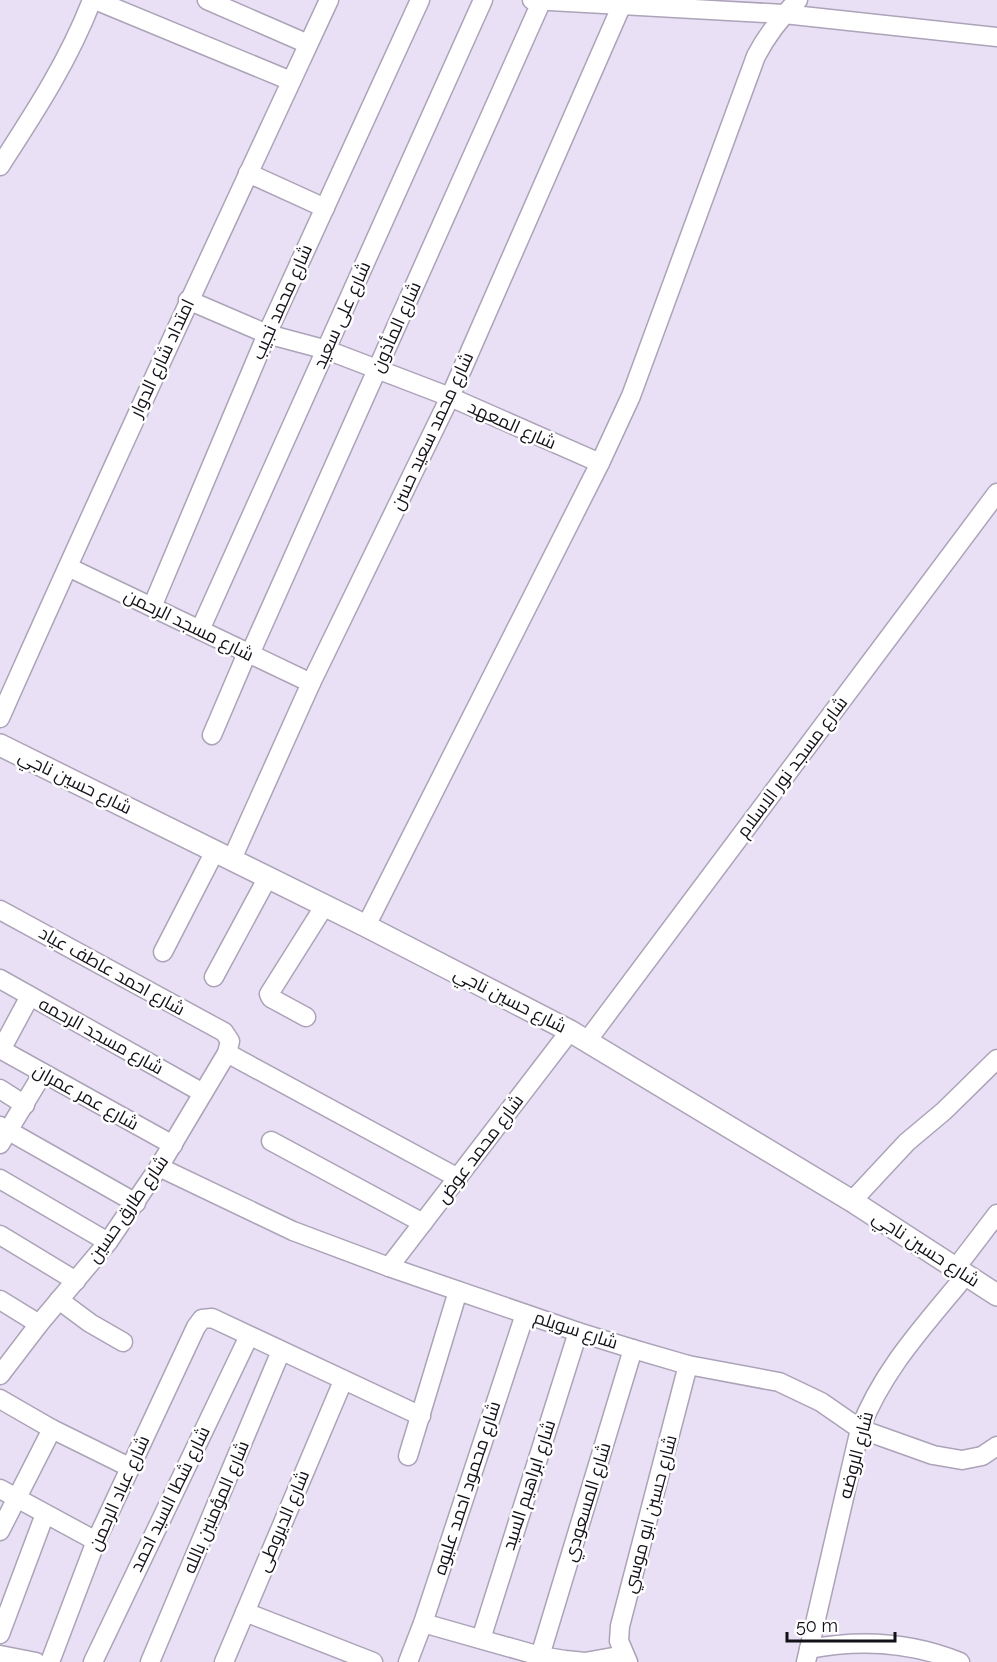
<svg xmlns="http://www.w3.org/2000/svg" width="997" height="1662" font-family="Raleway,Cairo,sans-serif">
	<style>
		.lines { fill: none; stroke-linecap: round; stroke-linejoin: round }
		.minor-casing { stroke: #aca3b8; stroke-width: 21 }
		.tertiary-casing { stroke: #aca3b8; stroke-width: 24 }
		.minor { stroke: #fff; stroke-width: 18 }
		.tertiary { stroke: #fff; stroke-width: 21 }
		.labels { text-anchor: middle; stroke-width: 5; stroke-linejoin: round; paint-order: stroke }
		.street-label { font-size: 18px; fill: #131017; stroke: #fff }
	</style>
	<rect width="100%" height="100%" fill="#e9e0f6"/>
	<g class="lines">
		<g class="minor-casing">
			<g id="minor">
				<polyline points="95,0 291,81"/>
				<polyline points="207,0 308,44"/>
				<polyline points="532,0 784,14 997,37"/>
				<path d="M0 166C35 112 69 60 92 0"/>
				<polyline points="248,173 325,208"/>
				<polyline points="188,300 267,334 327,350 450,397 600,463"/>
				<polyline points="68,567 311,683"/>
				<polyline points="152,607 267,334 420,0"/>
				<polyline points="200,630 483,0"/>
				<polyline points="250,654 542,0"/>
				<path d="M0 718C107 477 218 239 329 0"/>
				<polyline points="212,735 247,653"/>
				<polyline points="232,859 311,683 450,397 624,0"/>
				<polyline points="0,910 224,1032 230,1041 227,1053 159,1167 108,1242 39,1324 0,1375"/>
				<path d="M366 926 600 463 631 396 756 56C767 35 781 17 798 0"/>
				<polyline points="163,952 215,851"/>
				<polyline points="214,977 268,877"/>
				<polyline points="0,979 203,1093"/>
				<polyline points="306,1017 271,998 269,994 325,905"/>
				<polyline points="587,1041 997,493"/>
				<polyline points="0,1049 173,1145"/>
				<polyline points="1,1050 30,996"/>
				<polyline points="227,1053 458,1178"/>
				<polyline points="0,1089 25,1105"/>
				<polyline points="0,1126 136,1203"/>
				<polyline points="271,1141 423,1223"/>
				<polyline points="0,1144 43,1073"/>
				<polyline points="159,1167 293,1231 389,1267 578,1332 633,1349 688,1365 779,1382 821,1402 860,1429 933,1455 962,1460 982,1456 997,1446"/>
				<polyline points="0,1179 108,1242"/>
				<polyline points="852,1201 907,1142 944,1111 997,1059"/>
				<polyline points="0,1235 76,1281"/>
				<polyline points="389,1267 570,1031"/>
				<polyline points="955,1269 997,1214"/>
				<polyline points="0,1300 39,1324"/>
				<polyline points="59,1300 90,1323 123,1342"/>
				<polyline points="0,1399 52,1429 129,1467"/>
				<polyline points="408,1456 458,1291"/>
				<polyline points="0,1489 96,1541"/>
				<polyline points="0,1531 52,1429"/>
				<polyline points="245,1612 373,1662"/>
				<polyline points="423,1623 540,1656 565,1660 585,1662 624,1655"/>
				<polyline points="0,1634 45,1514"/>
				<polyline points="481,1639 578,1332"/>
				<path d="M809 1649C860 1639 911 1642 960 1662"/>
				<polyline points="0,1655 36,1662"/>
				<polyline points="540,1656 633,1349"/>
				<polyline points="50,1662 96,1541 196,1327 202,1319 212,1318 421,1416"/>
				<polyline points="93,1662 249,1336"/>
				<polyline points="150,1662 281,1351"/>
				<polyline points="224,1662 343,1381"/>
				<polyline points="408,1662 423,1623 525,1314"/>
				<polyline points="628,1662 619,1641 620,1626 688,1365"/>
				<path d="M806 1662 860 1429C883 1369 925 1325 965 1276"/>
			</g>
		</g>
		<g class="tertiary-casing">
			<polyline id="tertiary" points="0,745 366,926 570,1031 852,1201 997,1295"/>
		</g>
		<use href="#minor" class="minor"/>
		<use href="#tertiary" class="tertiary"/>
	</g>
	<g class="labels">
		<g class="street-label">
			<text transform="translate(282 302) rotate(-66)" y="6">شارع محمد نجيب</text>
			<text transform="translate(342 315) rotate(-66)" y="6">شارع على سعيد</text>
			<text transform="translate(396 327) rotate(-66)" y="6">شارع المأذون</text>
			<text transform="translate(162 358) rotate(-65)" y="6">امتداد شارع الدوار</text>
			<text transform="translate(512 425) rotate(24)" y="6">شارع المعهد</text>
			<text transform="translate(432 431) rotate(-65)" y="6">شارع محمد سعيد حسن</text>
			<text transform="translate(189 625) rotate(26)" y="6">شارع مسجد الرحمن</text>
			<text transform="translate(792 767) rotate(-53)" y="6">شارع مسجد نور الاسلام</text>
			<text transform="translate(75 782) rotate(26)" y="6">شارع حسين ناجي</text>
			<text transform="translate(112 971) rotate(29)" y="6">شارع احمد عاطف عياد</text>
			<text transform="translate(510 1000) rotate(27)" y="6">شارع حسين ناجي</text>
			<text transform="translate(101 1036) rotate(29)" y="6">شارع مسجد الرحمه</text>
			<text transform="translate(86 1097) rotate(29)" y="6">شارع عمر عمران</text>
			<text transform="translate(480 1149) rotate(-53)" y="6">شارع محمد عوض</text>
			<text transform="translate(128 1209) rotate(-55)" y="6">شارع طارق حسين</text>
			<text transform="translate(926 1249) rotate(33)" y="6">شارع حسين ناجي</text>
			<text transform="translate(576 1330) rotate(18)" y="6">شارع سويلم</text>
			<text transform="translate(856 1455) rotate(-75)" y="6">شارع الروضه</text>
			<text transform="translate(529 1485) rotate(-72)" y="6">شارع ابراهيم السيد</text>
			<text transform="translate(467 1488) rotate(-72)" y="6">شارع محمود احمد عليوه</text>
			<text transform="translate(119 1493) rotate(-66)" y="6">شارع عباد الرحمن</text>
			<text transform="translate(170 1499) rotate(-64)" y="6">شارع شطا السيد احمد</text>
			<text transform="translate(587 1502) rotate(-73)" y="6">شارع المسعودي</text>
			<text transform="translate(216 1507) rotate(-67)" y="6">شارع المؤمنين بالله</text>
			<text transform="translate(650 1514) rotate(-75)" y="6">شارع حسين ابو موسي</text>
			<text transform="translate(283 1521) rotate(-67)" y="6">شارع الديروطى</text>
		</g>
	</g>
	<path d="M787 1632v9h108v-9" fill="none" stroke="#131017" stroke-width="3"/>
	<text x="796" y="1632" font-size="18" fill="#131017" stroke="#ffffff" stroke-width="4.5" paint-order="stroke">50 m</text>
</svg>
